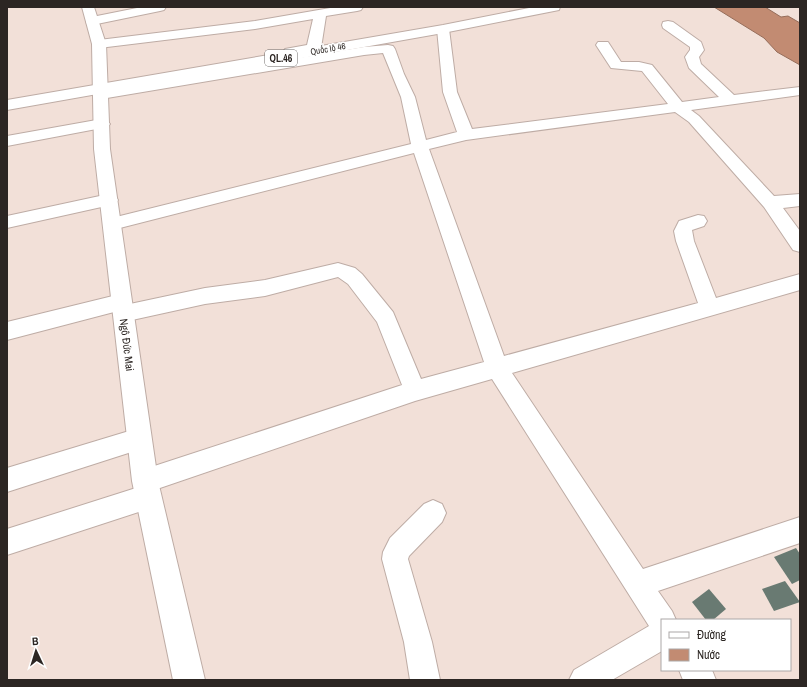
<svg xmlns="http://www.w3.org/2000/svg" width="807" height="687" font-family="'Archivo Narrow',sans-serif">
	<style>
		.water { fill: #c28b72; stroke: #956d5a }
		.building { fill: #697a72 }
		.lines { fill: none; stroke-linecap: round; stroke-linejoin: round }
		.minor-casing { stroke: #beaca5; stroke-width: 2 }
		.tertiary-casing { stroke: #beaca5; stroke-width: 2 }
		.trunk-casing { stroke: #beaca5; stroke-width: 2 }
		.minor { fill: #fff; fill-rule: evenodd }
		.tertiary { fill: #fff; fill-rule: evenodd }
		.trunk { fill: #fff; fill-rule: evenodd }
		.labels { text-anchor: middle; stroke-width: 3; stroke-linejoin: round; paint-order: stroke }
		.far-street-label { font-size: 9px; fill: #2c2623; stroke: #fff }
		.shield { fill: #fff; stroke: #6b6765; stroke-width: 1 }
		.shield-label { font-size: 10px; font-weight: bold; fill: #2c2623 }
		.street-label { font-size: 11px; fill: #2c2623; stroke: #fff }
	</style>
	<rect width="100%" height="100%" fill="#f2e0d8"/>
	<polygon class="water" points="714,7 765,7 781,17 788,16 800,23 800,65 777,52 764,38"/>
	<g class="building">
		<polygon points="796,548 800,554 800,580 792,584 774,557"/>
		<polygon points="785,581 800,602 774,611 762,589"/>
		<polygon points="709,589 726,609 713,620 706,620 692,602"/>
	</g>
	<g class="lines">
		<g class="minor-casing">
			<g id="minor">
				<polygon points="142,7 166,7 164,10 160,11 92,25 87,24 86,21 87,18"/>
				<polygon points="336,7 363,7 361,10 357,11 326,16 321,48 319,51 290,56 285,55 283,52 285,49 307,45 313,19 255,29 99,48 94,47 92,44 94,41 99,40 255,21"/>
				<polygon points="668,21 673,22 701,42 704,50 699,57 701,64 734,95 800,87 800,95 691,110 699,116 774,196 800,194 800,206 783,208 800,231 800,252 793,250 764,207 689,122 675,112 466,140 429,149 504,356 698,303 676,241 674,231 679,221 698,215 704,216 707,221 704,226 692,230 694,241 716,298 800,274 800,290 512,373 643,569 800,517 800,543 658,591 672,611 676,620 662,620 662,651 612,680 569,680 574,670 649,626 492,379 415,401 157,489 160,497 157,506 7,555 7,529 136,488 133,481 136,472 402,385 377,322 348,284 338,277 265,296 205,304 123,322 116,320 113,314 114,312 7,340 7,322 121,294 128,296 131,302 130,304 205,288 265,280 338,263 355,268 362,274 393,312 421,379 484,362 414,153 112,230 106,229 103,224 106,219 112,218 411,144 401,97 383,53 364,55 101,99 96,98 94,95 96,92 364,47 388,45 393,46 395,49 404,74 415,97 426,140 457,132 443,92 437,29 438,26 448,26 449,29 457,92 472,129 668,104 642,71 611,68 596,45 598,42 608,42 621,62 639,62 652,65 682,102 719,97 689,68 685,57 690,50 690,47 663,28 662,25 663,22"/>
				<polygon points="102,119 107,121 110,124 107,127 7,146 7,136"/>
				<polygon points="109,194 115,196 118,200 115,204 7,228 7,216"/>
				<polygon points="139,428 147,431 151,439 147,447 7,492 7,468"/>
				<polygon points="433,500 442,504 446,513 442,522 409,556 408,559 432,642 440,680 410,680 404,642 382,559 383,552 390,538 424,504"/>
				<polygon points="679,670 712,670 716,680 683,680"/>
			</g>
		</g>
		<g class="tertiary-casing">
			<polygon id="tertiary" points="82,7 94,7 106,44 110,149 158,481 205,680 173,680 132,481 94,149 92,44"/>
		</g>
		<g class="trunk-casing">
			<polygon id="trunk" points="534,7 560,7 559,10 554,11 443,33 7,110 7,100 443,25"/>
		</g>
		<use href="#minor" class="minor"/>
		<use href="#tertiary" class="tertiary"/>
		<use href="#trunk" class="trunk"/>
	</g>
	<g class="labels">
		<g class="far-street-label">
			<text transform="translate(328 49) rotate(-10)" y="3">Quốc lộ 46</text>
		</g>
		<rect class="shield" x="265" y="50" width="32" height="16" rx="3"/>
		<g class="shield-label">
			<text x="281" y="62">QL.46</text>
		</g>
		<g class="street-label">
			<text transform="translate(127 345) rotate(83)" y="4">Ngô Đức Mai</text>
		</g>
	</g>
	<rect width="807" height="687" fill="none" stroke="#2c2623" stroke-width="16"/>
	<rect x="661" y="619" width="130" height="52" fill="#ffffff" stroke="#aba8a7"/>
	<rect x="669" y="632" width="20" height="6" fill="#ffffff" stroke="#aba8a7"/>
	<text x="697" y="639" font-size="12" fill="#2c2623">Đường</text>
	<rect x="669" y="649" width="20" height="12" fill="#c28b72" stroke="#aba8a7"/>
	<text x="697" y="659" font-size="12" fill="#2c2623">Nước</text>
	<g transform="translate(36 651) rotate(356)" stroke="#ffffff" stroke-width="3" paint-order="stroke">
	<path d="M0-3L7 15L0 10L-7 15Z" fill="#2c2623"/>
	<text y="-6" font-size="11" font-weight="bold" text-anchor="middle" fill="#2c2623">B</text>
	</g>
</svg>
